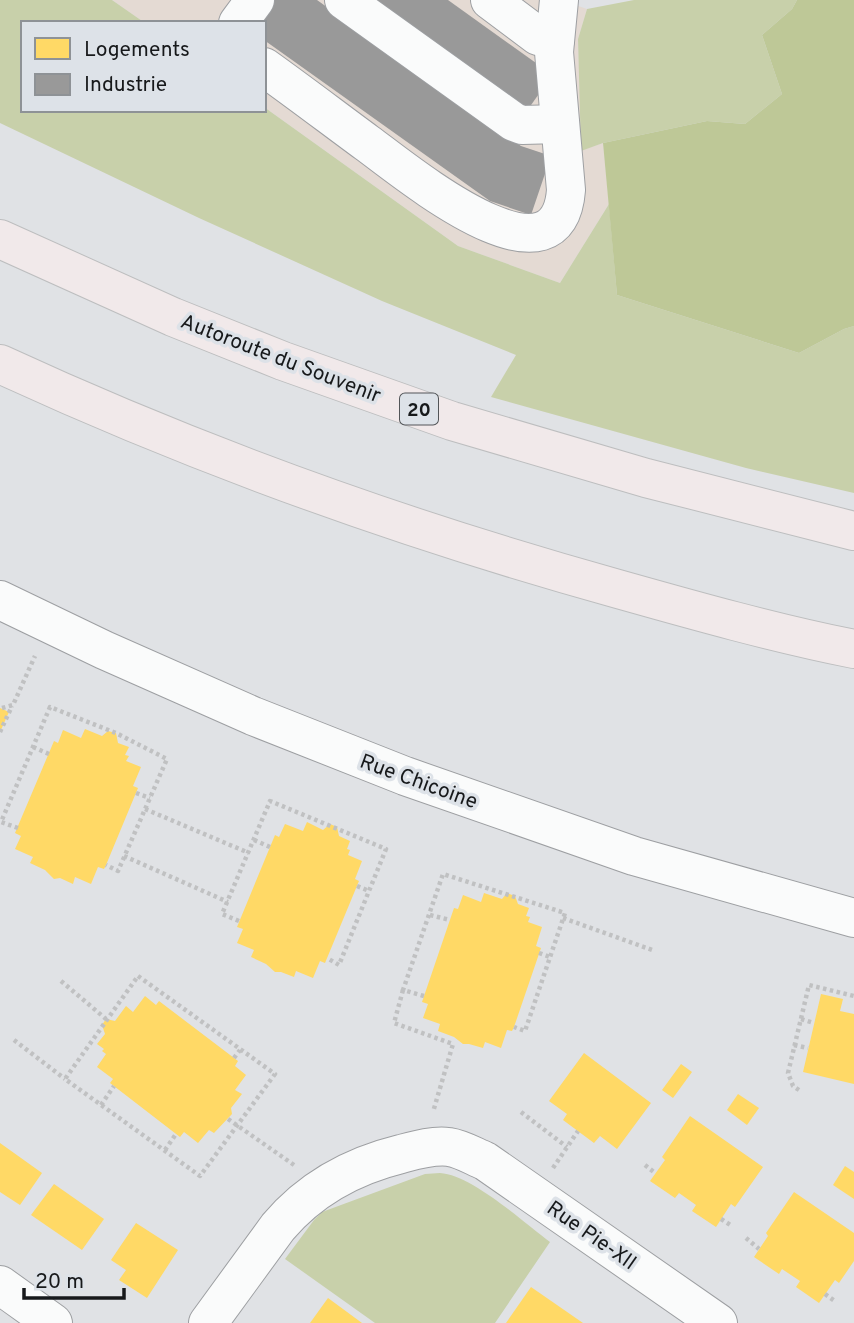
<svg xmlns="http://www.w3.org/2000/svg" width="854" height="1323" font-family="Overpass,sans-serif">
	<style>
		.industrial { fill: #e4dad3 }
		.green { fill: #c8d0aa }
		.forest { fill: #bec897 }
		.homes { fill: #ffd966 }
		.industry { fill: #999 }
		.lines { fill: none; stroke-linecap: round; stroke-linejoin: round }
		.minor-casing { stroke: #9d9fa2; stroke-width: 40 }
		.highway-casing { stroke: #bdbebf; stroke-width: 40 }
		.path { stroke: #c0c1c2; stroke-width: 4.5; stroke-dasharray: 3.5 3.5; stroke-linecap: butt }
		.minor { stroke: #fafbfb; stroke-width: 38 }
		.highway { stroke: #f1e9ea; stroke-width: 38 }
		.labels { text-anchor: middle; stroke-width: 7; stroke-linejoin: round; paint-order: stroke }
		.shield { fill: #dde2e8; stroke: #525558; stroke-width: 2 }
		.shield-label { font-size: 19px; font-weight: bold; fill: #17191b }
		.street-label { font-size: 21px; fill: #17191b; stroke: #dde2e8 }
	</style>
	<rect width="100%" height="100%" fill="#e0e2e5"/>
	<polygon class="industrial" points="112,0 561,0 587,9 578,39 582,150 603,143 609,204 560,283 458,246 264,107 264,23 145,23"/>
	<g class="green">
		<polygon points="0,0 112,0 145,23 23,23 23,110 264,110 264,107 458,246 560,283 609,204 617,295 799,353 844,329 854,326 854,493 746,468 491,397 516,355 382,301 199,218 0,123"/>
		<polygon points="634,0 797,0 792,9 762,35 782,94 745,124 707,121 603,143 581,151 578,39 587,9"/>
		<path d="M440 1173C472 1175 523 1222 550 1242L495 1323H375L285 1259 314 1220 322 1212 425 1174Z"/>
	</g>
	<polygon class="forest" points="797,0 854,0 854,326 844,329 799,353 617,295 603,143 707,121 745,124 782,94 762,35 792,9"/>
	<g class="homes">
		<polygon points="0,708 9,712 0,732"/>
		<polygon points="85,729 102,736 108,731 116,733 118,743 129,747 125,755 129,756 126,761 141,767 133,786 138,788 106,865 104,869 98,867 91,884 75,877 73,884 60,878 54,879 45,870 30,863 33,857 15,849 21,836 15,833 54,741 58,743 63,730 81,738"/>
		<polygon points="307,822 323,830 330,824 337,827 339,836 350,841 347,849 350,850 348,855 362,861 355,879 359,881 325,963 320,961 313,978 296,971 294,977 281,972 275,972 266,964 251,957 254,950 237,943 243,929 237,927 275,835 279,837 285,824 303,831"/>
		<polygon points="484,893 502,899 507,893 515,896 518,904 529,908 526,916 530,917 528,922 542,927 536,946 541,948 514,1027 512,1031 507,1030 501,1048 485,1042 483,1048 469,1044 463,1044 454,1037 438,1031 440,1024 423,1018 428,1004 422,1002 454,908 458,909 463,895 481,902"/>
		<polygon points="821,994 843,999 840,1011 854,1014 854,1084 803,1072"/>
		<polygon points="145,996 156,1005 159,1001 238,1061 235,1066 246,1075 235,1090 242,1094 231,1108 232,1114 214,1133 209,1130 198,1143 184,1132 180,1137 110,1083 113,1079 97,1067 106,1054 102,1051 104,1049 97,1044 105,1034 102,1025 106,1019 115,1021 126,1006 133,1012"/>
		<polygon points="584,1053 651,1103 617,1149 600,1136 594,1143 563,1120 567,1114 549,1101"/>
		<polygon points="681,1064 692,1072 673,1098 662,1090"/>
		<polygon points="738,1094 759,1108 747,1125 727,1110"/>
		<polygon points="690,1116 763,1167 735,1207 731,1204 716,1227 692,1211 696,1205 679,1193 675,1198 650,1181 665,1160 662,1157"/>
		<polygon points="0,1143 42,1173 20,1205 0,1192"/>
		<polygon points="845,1166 854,1172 854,1199 833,1185"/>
		<polygon points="54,1184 104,1219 82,1250 31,1215"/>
		<polygon points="794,1192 854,1233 854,1261 839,1283 835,1280 819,1303 796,1287 800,1281 782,1269 779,1274 754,1257 768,1236 766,1233"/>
		<polygon points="136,1223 178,1250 147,1298 119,1280 126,1270 111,1260"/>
		<polygon points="531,1287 583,1323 506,1323"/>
		<polygon points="328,1298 362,1323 310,1323"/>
	</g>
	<g class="industry">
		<polygon points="274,0 317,0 521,146 551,156 531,215 490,201 264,40 264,23 258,23"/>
		<polygon points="363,0 448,0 543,68 548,81 524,115"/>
	</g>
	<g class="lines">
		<g class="minor-casing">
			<g id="minor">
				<polyline points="344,0 514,122 522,125 560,124"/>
				<polyline points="490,0 538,36 555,40"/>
				<polyline points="238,23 255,0"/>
				<path d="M264 67C299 92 333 118 367 143 403 169 558 299 566 190L554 52 559 0"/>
				<polyline points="0,600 104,650 253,716 405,776 634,856 854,918"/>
				<polyline points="0,1285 53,1323"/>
				<path d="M208 1323 278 1227C311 1188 352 1166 401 1154 416 1150 433 1145 449 1147 462 1149 473 1156 485 1161L718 1323"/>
			</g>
		</g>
		<g class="highway-casing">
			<g id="highway">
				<polyline points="0,239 173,317 283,361 452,421 646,478 854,531"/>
				<path d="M0 364C199 456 406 530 618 589 696 611 774 633 854 649"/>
			</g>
		</g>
		<g class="path">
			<polyline points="2,708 13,705 35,656"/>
			<polyline points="0,732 12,706"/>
			<polyline points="33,747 49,754"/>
			<polyline points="136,793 150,798"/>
			<polyline points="145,809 249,853"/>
			<polyline points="18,828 1,822 50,707 116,733 167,759 118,871 106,865"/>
			<polyline points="254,840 270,847"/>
			<polyline points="124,856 228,902"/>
			<polyline points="357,886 369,891"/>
			<polyline points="430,915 450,920"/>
			<polyline points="563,918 655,951"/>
			<polyline points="239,921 222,914 270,801 386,849 339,965 327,958"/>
			<polyline points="539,953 550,957"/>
			<polygon points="138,976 275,1074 200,1176 65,1079"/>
			<polyline points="61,981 106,1019"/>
			<polyline points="403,990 394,1023 453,1044 433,1112"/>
			<polyline points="424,996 403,990 443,874 565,913 525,1031 514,1027"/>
			<polyline points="801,1019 814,1023"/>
			<polyline points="14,1040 65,1079"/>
			<polyline points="794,1045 808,1048"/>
			<polyline points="234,1058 240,1050"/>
			<polyline points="799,1090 793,1086 788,1073 809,985 854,996"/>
			<polyline points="101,1105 114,1086"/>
			<polyline points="521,1112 567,1147"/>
			<polyline points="228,1119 294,1165"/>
			<polyline points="165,1150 176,1134"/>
			<polyline points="645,1165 655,1173"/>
			<polyline points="553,1168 578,1131"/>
			<polyline points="721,1219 732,1226"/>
			<polyline points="746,1238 759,1249"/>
			<polyline points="825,1294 836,1302"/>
		</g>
		<use href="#minor" class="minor"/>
		<use href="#highway" class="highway"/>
	</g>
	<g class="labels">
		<rect class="shield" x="400" y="393.5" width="38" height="31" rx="5"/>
		<g class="shield-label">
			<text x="419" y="416">20</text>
		</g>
		<g class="street-label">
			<text transform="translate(281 358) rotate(21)" y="7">Autoroute du Souvenir</text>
			<text transform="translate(419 781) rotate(20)" y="7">Rue Chicoine</text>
			<text transform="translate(592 1235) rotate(35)" y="7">Rue Pie-XII</text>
		</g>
	</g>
	<rect x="21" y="21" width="245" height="91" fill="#dde2e8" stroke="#8e9296" stroke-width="2"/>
	<rect x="35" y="38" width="35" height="21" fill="#ffd966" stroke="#8e9296" stroke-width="2"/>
	<text x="84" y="56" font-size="21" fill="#17191b">Logements</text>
	<rect x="35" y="74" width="35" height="21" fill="#999999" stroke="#8e9296" stroke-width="2"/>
	<text x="84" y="91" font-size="21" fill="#17191b">Industrie</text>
	<path d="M24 1288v10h100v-10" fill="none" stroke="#17191b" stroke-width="3.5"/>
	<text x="35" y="1288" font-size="21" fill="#17191b" stroke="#dde2e8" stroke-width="5" paint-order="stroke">20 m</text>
</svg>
